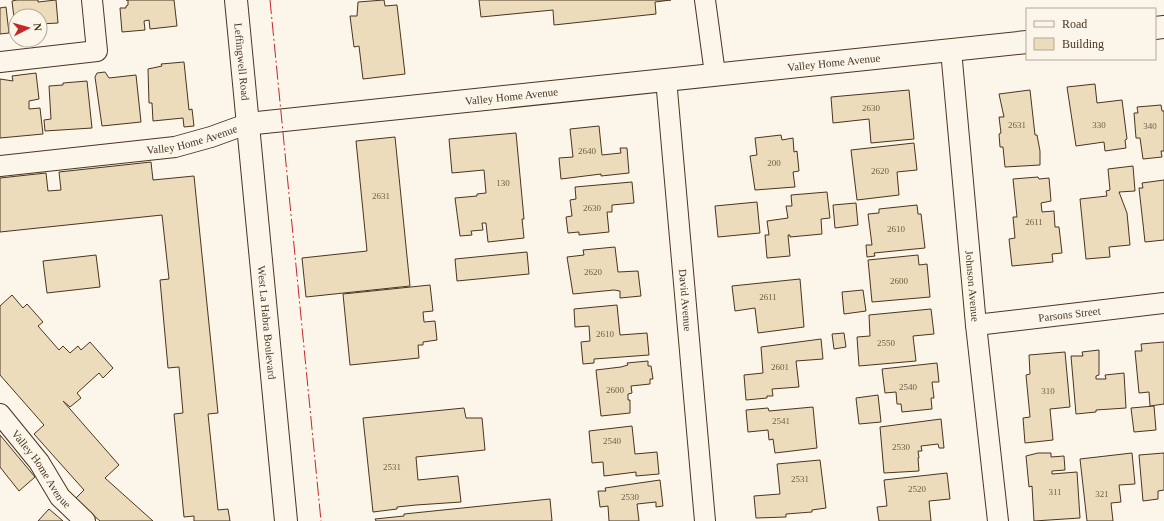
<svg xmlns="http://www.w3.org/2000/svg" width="1164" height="521" font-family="'Times New Roman',serif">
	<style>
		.building { fill: #ecdcbc; stroke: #4a3520 }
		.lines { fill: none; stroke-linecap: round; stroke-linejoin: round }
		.minor-casing { stroke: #4a3520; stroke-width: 22 }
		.tertiary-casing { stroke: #4a3520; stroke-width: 24 }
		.secondary-casing { stroke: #4a3520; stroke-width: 24 }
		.minor { stroke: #fbf6e9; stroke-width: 20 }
		.tertiary { stroke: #fbf6e9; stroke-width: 22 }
		.secondary { stroke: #fbf6e9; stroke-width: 22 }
		.power { stroke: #c62828; stroke-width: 1; stroke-dasharray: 14 3 2 3; stroke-linecap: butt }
		.labels { text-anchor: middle; stroke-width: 3; stroke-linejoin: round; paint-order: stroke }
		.number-label { font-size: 9px; fill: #725f47 }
		.street-label { font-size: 11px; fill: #4a3520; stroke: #fbf6e9 }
	</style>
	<rect width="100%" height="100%" fill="#fbf6e9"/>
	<g class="building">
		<polygon points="17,0 38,0 38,2 56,0 58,23 40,24 40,16 16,16 16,18 14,18 12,1"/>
		<polygon points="126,0 174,0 177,26 150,29 149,20 144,21 145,30 122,32 120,8 126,8 126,6 128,5 128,0"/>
		<polygon points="384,0 385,6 397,5 405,74 363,79 359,46 354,47 350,16 357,16 358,2"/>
		<polygon points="479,0 671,0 655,2 656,14 554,25 553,10 481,17"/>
		<polygon points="6,7 9,33 0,34 0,8"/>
		<polygon points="184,62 189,110 192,109 194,126 184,127 183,118 153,121 152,103 149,103 148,69 162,66 161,64"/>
		<polygon points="105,72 109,78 136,75 141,122 102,126 95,77 97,73"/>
		<polygon points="36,73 39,99 29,101 29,109 40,108 43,134 0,138 0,79 13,81 12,76"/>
		<polygon points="87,81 92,128 45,131 44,120 51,119 49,86 63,85 63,83"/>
		<polygon points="1095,84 1097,103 1122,100 1127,139 1125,140 1126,148 1105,151 1104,142 1076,146 1067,87"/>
		<polygon points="909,90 914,139 871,143 869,119 833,123 831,97"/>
		<polygon points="1030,90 1035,135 1037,135 1040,151 1040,165 1005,167 1003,147 1000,147 999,134 1001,133 999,117 1004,117 999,94"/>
		<polygon points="1161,105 1162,111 1164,111 1164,151 1161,151 1162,157 1143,159 1140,138 1136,138 1134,113 1138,113 1137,107"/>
		<polygon points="599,126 602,155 621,153 620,148 627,148 629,173 601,176 601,174 561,179 559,158 573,157 570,129"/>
		<polygon points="516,133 524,219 522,219 524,238 488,242 486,223 482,223 483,230 471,231 472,235 460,236 455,198 477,196 477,194 486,193 484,170 452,173 449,139"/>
		<polygon points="781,135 782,140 793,138 794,152 797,151 799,171 793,172 795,187 755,190 750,156 757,155 755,138"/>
		<polygon points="395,137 410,286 306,297 302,258 367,251 356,141"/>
		<polygon points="914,143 917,170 897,172 899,195 857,200 851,150"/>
		<polygon points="151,162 153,180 194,176 218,413 208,414 218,510 228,509 230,521 194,521 194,516 184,517 174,414 183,413 179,367 168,368 160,280 169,279 162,215 0,232 0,178 46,173 48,191 61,190 59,172"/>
		<polygon points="1133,166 1135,191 1119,192 1127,213 1130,245 1109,247 1110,257 1086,259 1080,199 1107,196 1106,191 1110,190 1108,169"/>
		<polygon points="1038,177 1039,179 1049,178 1051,201 1041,203 1042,212 1054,211 1055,227 1059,227 1062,253 1052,254 1053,262 1012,266 1009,239 1015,238 1013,217 1017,217 1013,179"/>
		<polygon points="1164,180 1164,240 1145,242 1139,188 1143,188 1142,183"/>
		<polygon points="632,182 634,203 612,205 612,212 607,212 609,232 579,235 579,232 568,233 566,217 572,216 570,200 576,199 575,187"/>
		<polygon points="827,192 830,218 821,219 822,234 790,237 790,235 788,235 790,256 767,258 765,235 769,235 767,221 788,218 786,206 792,206 791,195"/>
		<polygon points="757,202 760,233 718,237 715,206"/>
		<polygon points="856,203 858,225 835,228 833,205"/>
		<polygon points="917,205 918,214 921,214 925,248 874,253 875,256 867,257 866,245 872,245 868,214 879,213 879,209"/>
		<polygon points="615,247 618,272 638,271 641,296 620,298 620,291 614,290 573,294 567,257 584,255 583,250"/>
		<polygon points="527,252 529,274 457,281 455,259"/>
		<polygon points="96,255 100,287 47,293 43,261"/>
		<polygon points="918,255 919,265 927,264 930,297 872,302 868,260"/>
		<polygon points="800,279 804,327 758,333 755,308 735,311 732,286"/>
		<polygon points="430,285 433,311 423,312 424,322 435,321 437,340 423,342 423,345 418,345 419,358 350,365 343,294"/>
		<polygon points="863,290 866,311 844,314 842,292"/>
		<polygon points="12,295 23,308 27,304 43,322 38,326 59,350 63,346 70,353 78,346 81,350 90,342 113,368 103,378 99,373 77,393 81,398 70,407 63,401 119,465 105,478 153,521 100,521 75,499 84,490 34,434 44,425 0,375 0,306"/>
		<polygon points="617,305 620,335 647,333 649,355 594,359 594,363 583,364 581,342 590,341 589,326 575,327 574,309"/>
		<polygon points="931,309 934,334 913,336 916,361 859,366 857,337 870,336 869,315"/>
		<polygon points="844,333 846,347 834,349 832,334"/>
		<polygon points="821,339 823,359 796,361 799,387 772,389 773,396 767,396 767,398 746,400 744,375 763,373 761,347"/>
		<polygon points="1164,342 1164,404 1150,406 1149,392 1139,393 1135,351 1142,351 1141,344"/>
		<polygon points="1099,350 1099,375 1096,376 1096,379 1106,379 1105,375 1124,373 1126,408 1096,410 1096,412 1076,414 1071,356 1083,356 1082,352"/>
		<polygon points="1065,352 1070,407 1050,409 1053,440 1025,443 1023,418 1030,417 1026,375 1030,374 1029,355"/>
		<polygon points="648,361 648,366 651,366 653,379 650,379 650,384 631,386 632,393 628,394 628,400 630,400 630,413 601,416 596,370 621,367 628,365 627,363"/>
		<polygon points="937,363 939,382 932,382 934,398 931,398 932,409 902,412 901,404 897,404 896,392 885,393 882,369"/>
		<polygon points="878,395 881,422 859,424 856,398"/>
		<polygon points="1154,406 1156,430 1134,432 1131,408"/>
		<polygon points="813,407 817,448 775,453 773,439 769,440 768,430 748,432 746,410 768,408 769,411"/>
		<polygon points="464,408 466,418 482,418 485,450 416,457 418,480 458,476 461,502 416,505 397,507 397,509 373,512 363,418"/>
		<polygon points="941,419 944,448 939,448 938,444 921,446 922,451 918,451 919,458 918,458 919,471 884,473 880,427"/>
		<polygon points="632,426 635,454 657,452 659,474 636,476 636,472 604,476 603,462 592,463 589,431"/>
		<polygon points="0,435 35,477 19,491 0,467"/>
		<polygon points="1038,453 1051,453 1051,457 1064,456 1065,470 1052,471 1052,474 1077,472 1080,518 1034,521 1032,486 1029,487 1026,456"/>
		<polygon points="1132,453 1135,484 1119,485 1121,502 1111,503 1113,521 1087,521 1080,459"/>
		<polygon points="1164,453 1164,490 1158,491 1158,499 1143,501 1139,455"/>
		<polygon points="820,460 826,508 812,510 812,512 786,514 786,517 756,518 754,496 780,494 777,464"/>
		<polygon points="947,473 950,499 929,501 931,521 879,521 877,507 887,506 884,480"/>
		<polygon points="660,480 663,506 656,507 656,502 637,504 639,521 609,521 608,506 600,507 598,491 606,491 605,488"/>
		<polygon points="550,499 552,521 376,521 375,519 404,516 404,514"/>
		<polygon points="49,509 63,521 38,521"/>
	</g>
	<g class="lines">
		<g class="minor-casing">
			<g id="minor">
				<polyline points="705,0 715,74"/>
				<path id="s1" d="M951 50 976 325 998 521"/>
				<polyline points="0,62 97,51 92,0"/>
				<path id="s2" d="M666 79 705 521"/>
				<path id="s3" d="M0 166 175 147 211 137 247 124"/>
				<path id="s4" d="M976 325 1164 303"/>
				<path id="s5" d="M0 414 39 462 60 497 85 521"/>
			</g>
		</g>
		<g class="tertiary-casing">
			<g id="tertiary">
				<polyline points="1155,28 1164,27"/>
				<path id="s6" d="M247 124 1027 42"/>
			</g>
		</g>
		<g class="secondary-casing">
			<g id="secondary">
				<path id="s7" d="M236 0 286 521"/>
			</g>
		</g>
		<use href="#minor" class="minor"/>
		<use href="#tertiary" class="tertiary"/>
		<use href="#secondary" class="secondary"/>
		<polyline class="power" points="270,0 321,521"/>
	</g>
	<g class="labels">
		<g class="number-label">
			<text x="871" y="111">2630</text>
			<text x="1017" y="128">2631</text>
			<text x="1099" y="128">330</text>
			<text x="1150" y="129">340</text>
			<text x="587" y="154">2640</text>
			<text x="774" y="166">200</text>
			<text x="880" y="174">2620</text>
			<text x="503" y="186">130</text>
			<text x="381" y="199">2631</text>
			<text x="592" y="211">2630</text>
			<text x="1034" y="225">2611</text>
			<text x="896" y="232">2610</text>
			<text x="593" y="275">2620</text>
			<text x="899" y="284">2600</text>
			<text x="768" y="300">2611</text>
			<text x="605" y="337">2610</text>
			<text x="886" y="346">2550</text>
			<text x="780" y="370">2601</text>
			<text x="908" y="390">2540</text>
			<text x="615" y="393">2600</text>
			<text x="1048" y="394">310</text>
			<text x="781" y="424">2541</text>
			<text x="612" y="444">2540</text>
			<text x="901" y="450">2530</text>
			<text x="392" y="470">2531</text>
			<text x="800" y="482">2531</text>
			<text x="917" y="492">2520</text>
			<text x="1055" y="495">311</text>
			<text x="1102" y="497">321</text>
			<text x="630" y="500">2530</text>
		</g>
		<g class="street-label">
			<text dy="4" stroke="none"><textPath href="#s7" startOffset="62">Leffingwell Road</textPath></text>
			<text dy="4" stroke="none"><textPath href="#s6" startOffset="590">Valley Home Avenue</textPath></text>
			<text dy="4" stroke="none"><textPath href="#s6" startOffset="266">Valley Home Avenue</textPath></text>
			<text dy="4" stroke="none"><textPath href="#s3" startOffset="194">Valley Home Avenue</textPath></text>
			<text dy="4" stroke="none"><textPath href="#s1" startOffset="237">Johnson Avenue</textPath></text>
			<text dy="4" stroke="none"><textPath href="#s2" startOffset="222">David Avenue</textPath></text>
			<text dy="4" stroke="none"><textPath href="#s4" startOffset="94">Parsons Street</textPath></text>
			<text dy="4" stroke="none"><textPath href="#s7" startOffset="324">West La Habra Boulevard</textPath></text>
			<text dy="4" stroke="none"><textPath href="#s5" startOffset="69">Valley Home Avenue</textPath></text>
		</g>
	</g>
	<rect x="1026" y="8" width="130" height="52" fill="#fbf6e9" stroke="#b4a999"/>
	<rect x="1034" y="21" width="20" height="6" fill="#fbf6e9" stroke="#b4a999"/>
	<text x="1062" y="28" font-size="12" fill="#4a3520">Road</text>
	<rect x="1034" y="38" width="20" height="12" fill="#ecdcbc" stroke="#b4a999"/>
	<text x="1062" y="48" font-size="12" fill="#4a3520">Building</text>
	<g transform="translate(28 28) rotate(84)"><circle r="19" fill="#fbf6e9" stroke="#b4a999"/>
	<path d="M0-3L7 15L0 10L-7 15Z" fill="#c62828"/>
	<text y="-6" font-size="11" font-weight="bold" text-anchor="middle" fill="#4a3520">N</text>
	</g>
</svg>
